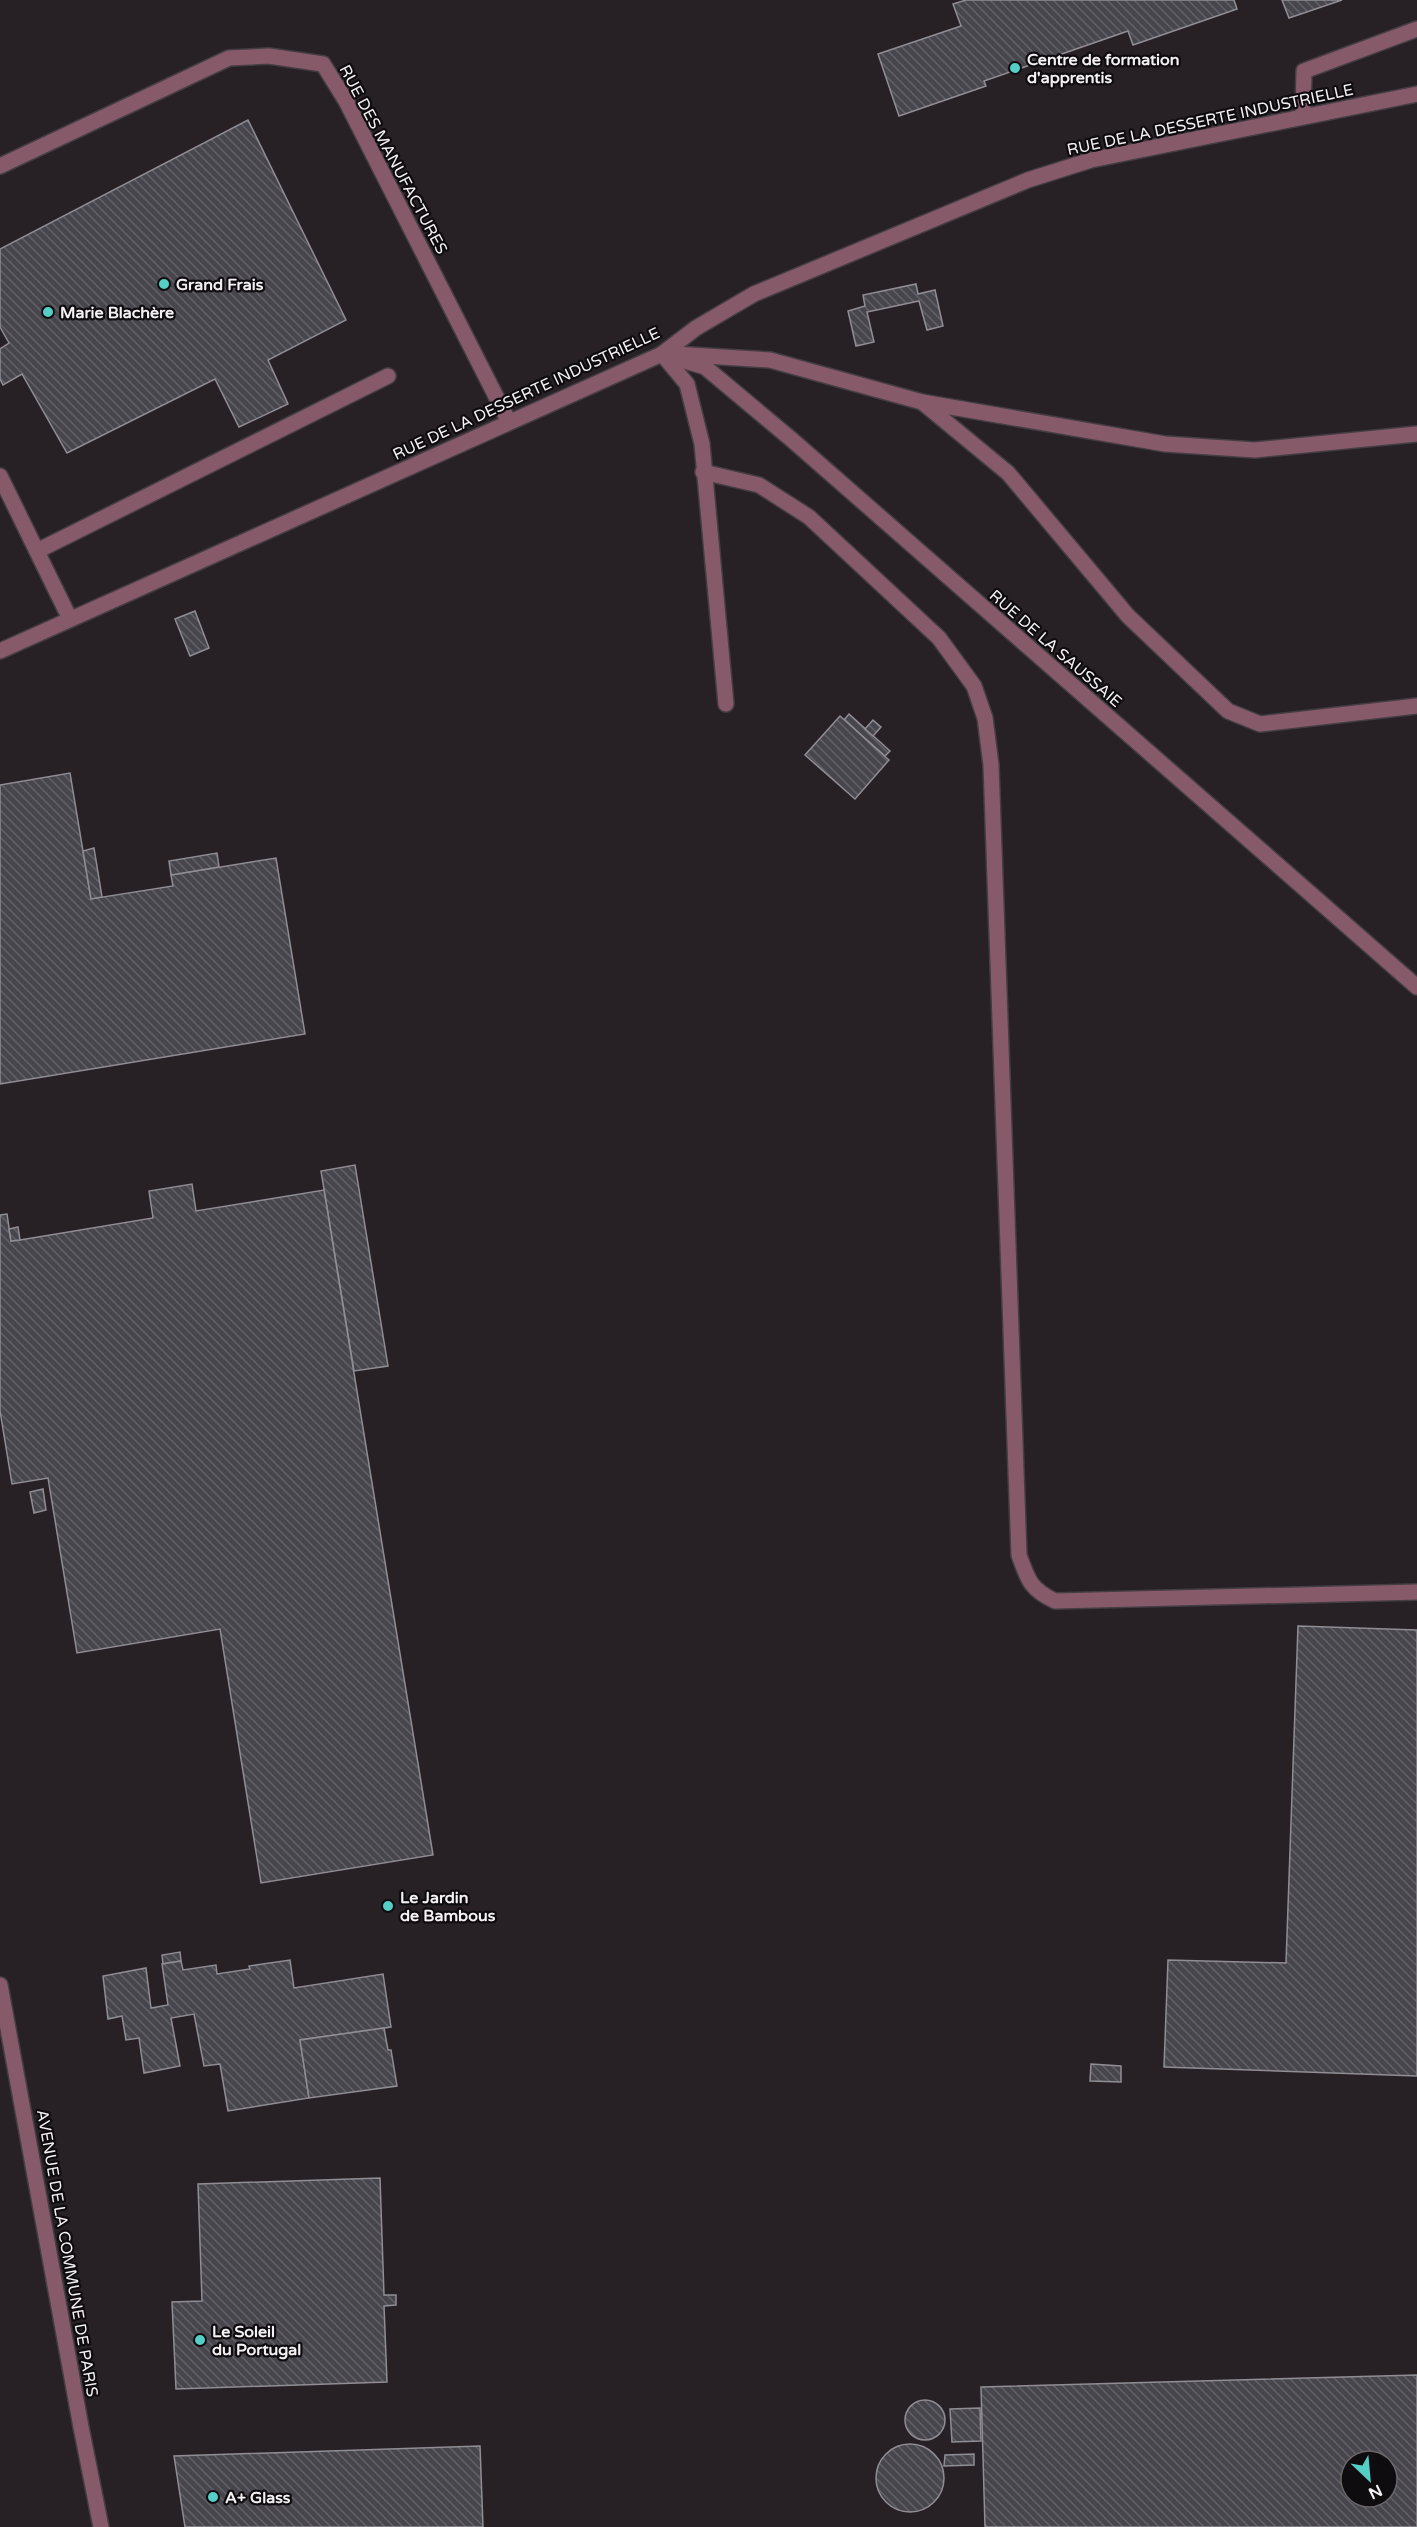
<svg xmlns="http://www.w3.org/2000/svg" width="1417" height="2527" font-family="'Varela Round',sans-serif">
	<style>
		.building { fill: url(#building-back-hatch); stroke: #908d95; stroke-width: 1.5; fill-rule: evenodd }
		.lines { fill: none; stroke-linecap: round; stroke-linejoin: round }
		.service-casing { stroke: #443e43; stroke-width: 18 }
		.minor-casing { stroke: #443e43; stroke-width: 18 }
		.tertiary-casing { stroke: #443e43; stroke-width: 18 }
		.service { stroke: #875a6a; stroke-width: 15 }
		.minor { stroke: #875a6a; stroke-width: 15 }
		.tertiary { stroke: #875a6a; stroke-width: 15 }
		.poi-dot { fill: #55cec5; stroke: #0e0c0e; stroke-width: 2 }
		.labels { text-anchor: middle; stroke-width: 4.5; stroke-linejoin: round; paint-order: stroke }
		.poi-label { font-size: 16px; font-weight: bold; fill: #f4f0f3; stroke: #0e0c0e; text-anchor: start }
		.street-label { font-size: 16px; fill: #f4f0f3; stroke: #0e0c0e }
	</style>
	<defs>
		<pattern id="building-back-hatch" width="6" height="6" patternUnits="userSpaceOnUse" patternTransform="scale(1.5)"><rect width="6" height="6" fill="#48464d"/><path d="M-1 5l2 2M0 0l6 6M5-1l2 2" fill="none" stroke="#636167"/></pattern>
	</defs>
	<rect width="100%" height="100%" fill="#272126"/>
	<g class="building">
		<polygon points="966,0 1234,0 1237,9 1133,45 1128,31 984,81 986,86 899,116 878,54 961,26 953,4"/>
		<polygon points="1282,0 1342,0 1289,18"/>
		<polygon points="248,120 346,320 268,360 288,404 239,427 215,379 67,453 22,374 3,385 0,379 0,349 9,343 0,327 0,249"/>
		<polygon points="916,284 918,294 935,290 943,326 927,330 919,301 867,312 874,342 856,346 848,311 865,306 863,295"/>
		<polygon points="195,611 209,648 190,656 175,619"/>
		<polygon points="849,714 890,751 885,756 844,720"/>
		<polygon points="840,716 889,760 855,799 805,755"/>
		<polygon points="873,720 881,727 873,736 865,729"/>
		<polygon points="70,773 91,899 173,886 171,875 276,858 305,1034 0,1084 0,785"/>
		<polygon points="94,848 102,897 91,899 83,851"/>
		<polygon points="217,853 219,867 171,875 169,861"/>
		<polygon points="355,1165 388,1366 354,1371 321,1171"/>
		<polygon points="192,1184 196,1211 324,1190 433,1855 261,1883 220,1629 77,1653 48,1478 12,1484 0,1411 0,1215 7,1214 11,1241 20,1240 153,1218 149,1191"/>
		<polygon points="18,1227 20,1240 11,1241 9,1229"/>
		<polygon points="43,1489 46,1510 34,1513 30,1492"/>
		<polygon points="1298,1626 1417,1630 1417,2076 1164,2067 1168,1960 1286,1963"/>
		<polygon points="180,1952 181,1961 163,1964 162,1955"/>
		<polygon points="290,1960 294,1988 383,1974 391,2027 300,2040 309,2098 228,2111 220,2064 204,2066 194,2014 171,2018 180,2066 144,2073 139,2038 126,2040 122,2016 108,2019 103,1976 146,1968 151,2008 168,2005 162,1964 181,1961 183,1970 216,1965 217,1974 250,1969 249,1966"/>
		<polygon points="384,2028 388,2050 391,2050 397,2086 309,2098 300,2040"/>
		<polygon points="1091,2064 1121,2066 1121,2082 1090,2081"/>
		<polygon points="380,2178 384,2295 396,2295 396,2305 384,2306 387,2382 176,2389 172,2302 202,2301 198,2184"/>
		<path d="M1417 2375V2527H985L981 2387ZM1351 2461H1387V2497H1351Z"/>
		<circle cx="925" cy="2420" r="20"/>
		<polygon points="980,2408 981,2441 952,2442 950,2409"/>
		<circle cx="910" cy="2478" r="34"/>
		<polygon points="480,2446 483,2527 185,2527 174,2456"/>
		<polygon points="974,2454 974,2465 944,2466 945,2455"/>
	</g>
	<g class="lines">
		<g class="service-casing">
			<g id="service">
				<polyline points="1303,116 1304,71 1417,29"/>
				<polyline points="662,354 687,384 702,444 726,704"/>
				<polyline points="674,354 770,360 922,402"/>
				<polyline points="1417,434 1255,450 1165,444 922,402 1008,473 1128,616 1228,711 1260,724 1417,706"/>
				<path d="M703 472 759 485 809 517 939 638 974 686 985 718 991 765 1019 1555C1028 1580 1030 1589 1055 1601L1417 1592"/>
				<polyline points="0,476 70,619"/>
				<polyline points="37,551 388,376"/>
			</g>
		</g>
		<g class="minor-casing">
			<g id="minor">
				<polyline points="0,166 229,58 269,56 323,64 346,101 509,422"/>
				<polyline points="662,354 705,367 791,439 1417,987"/>
				<polyline points="0,651 662,354 696,328 754,294 1028,180 1091,160 1417,94"/>
			</g>
		</g>
		<g class="tertiary-casing">
			<polyline id="tertiary" points="0,1985 81,2427 101,2527"/>
		</g>
		<use href="#service" class="service"/>
		<use href="#minor" class="minor"/>
		<use href="#tertiary" class="tertiary"/>
	</g>
	<g class="poi-dot">
		<circle cx="1015" cy="68" r="6"/>
		<circle cx="164" cy="284" r="6"/>
		<circle cx="48" cy="312" r="6"/>
		<circle cx="388" cy="1906" r="6"/>
		<circle cx="200" cy="2340" r="6"/>
		<circle cx="213" cy="2497" r="6"/>
	</g>
	<g class="labels">
		<g class="poi-label">
			<text x="1027" y="65">Centre de formation<tspan x="1027" dy="18">d'apprentis</tspan></text>
			<text x="176" y="290">Grand Frais</text>
			<text x="60" y="318">Marie Blachère</text>
			<text x="400" y="1903">Le Jardin<tspan x="400" dy="18">de Bambous</tspan></text>
			<text x="212" y="2337">Le Soleil<tspan x="212" dy="18">du Portugal</tspan></text>
			<text x="225" y="2503">A+ Glass</text>
		</g>
		<g class="street-label">
			<text transform="translate(1210 119) rotate(-12)" y="6">RUE DE LA DESSERTE INDUSTRIELLE</text>
			<text transform="translate(394 159) rotate(62)" y="6">RUE DES MANUFACTURES</text>
			<text transform="translate(526 393) rotate(-25)" y="6">RUE DE LA DESSERTE INDUSTRIELLE</text>
			<text transform="translate(1056 648) rotate(41)" y="6">RUE DE LA SAUSSAIE</text>
			<text transform="translate(68 2253) rotate(80)" y="6">AVENUE DE LA COMMUNE DE PARIS</text>
		</g>
	</g>
	<g transform="translate(1369 2479) rotate(154)"><circle r="28" fill="#0e0c0e" stroke="#6a676a" stroke-width="1.5"/>
	<path d="M0-4.5L10 22L0 15L-10 22Z" fill="#55cec5"/>
	<text y="-9" font-size="16" font-weight="bold" text-anchor="middle" fill="#f4f0f3">N</text>
	</g>
</svg>
